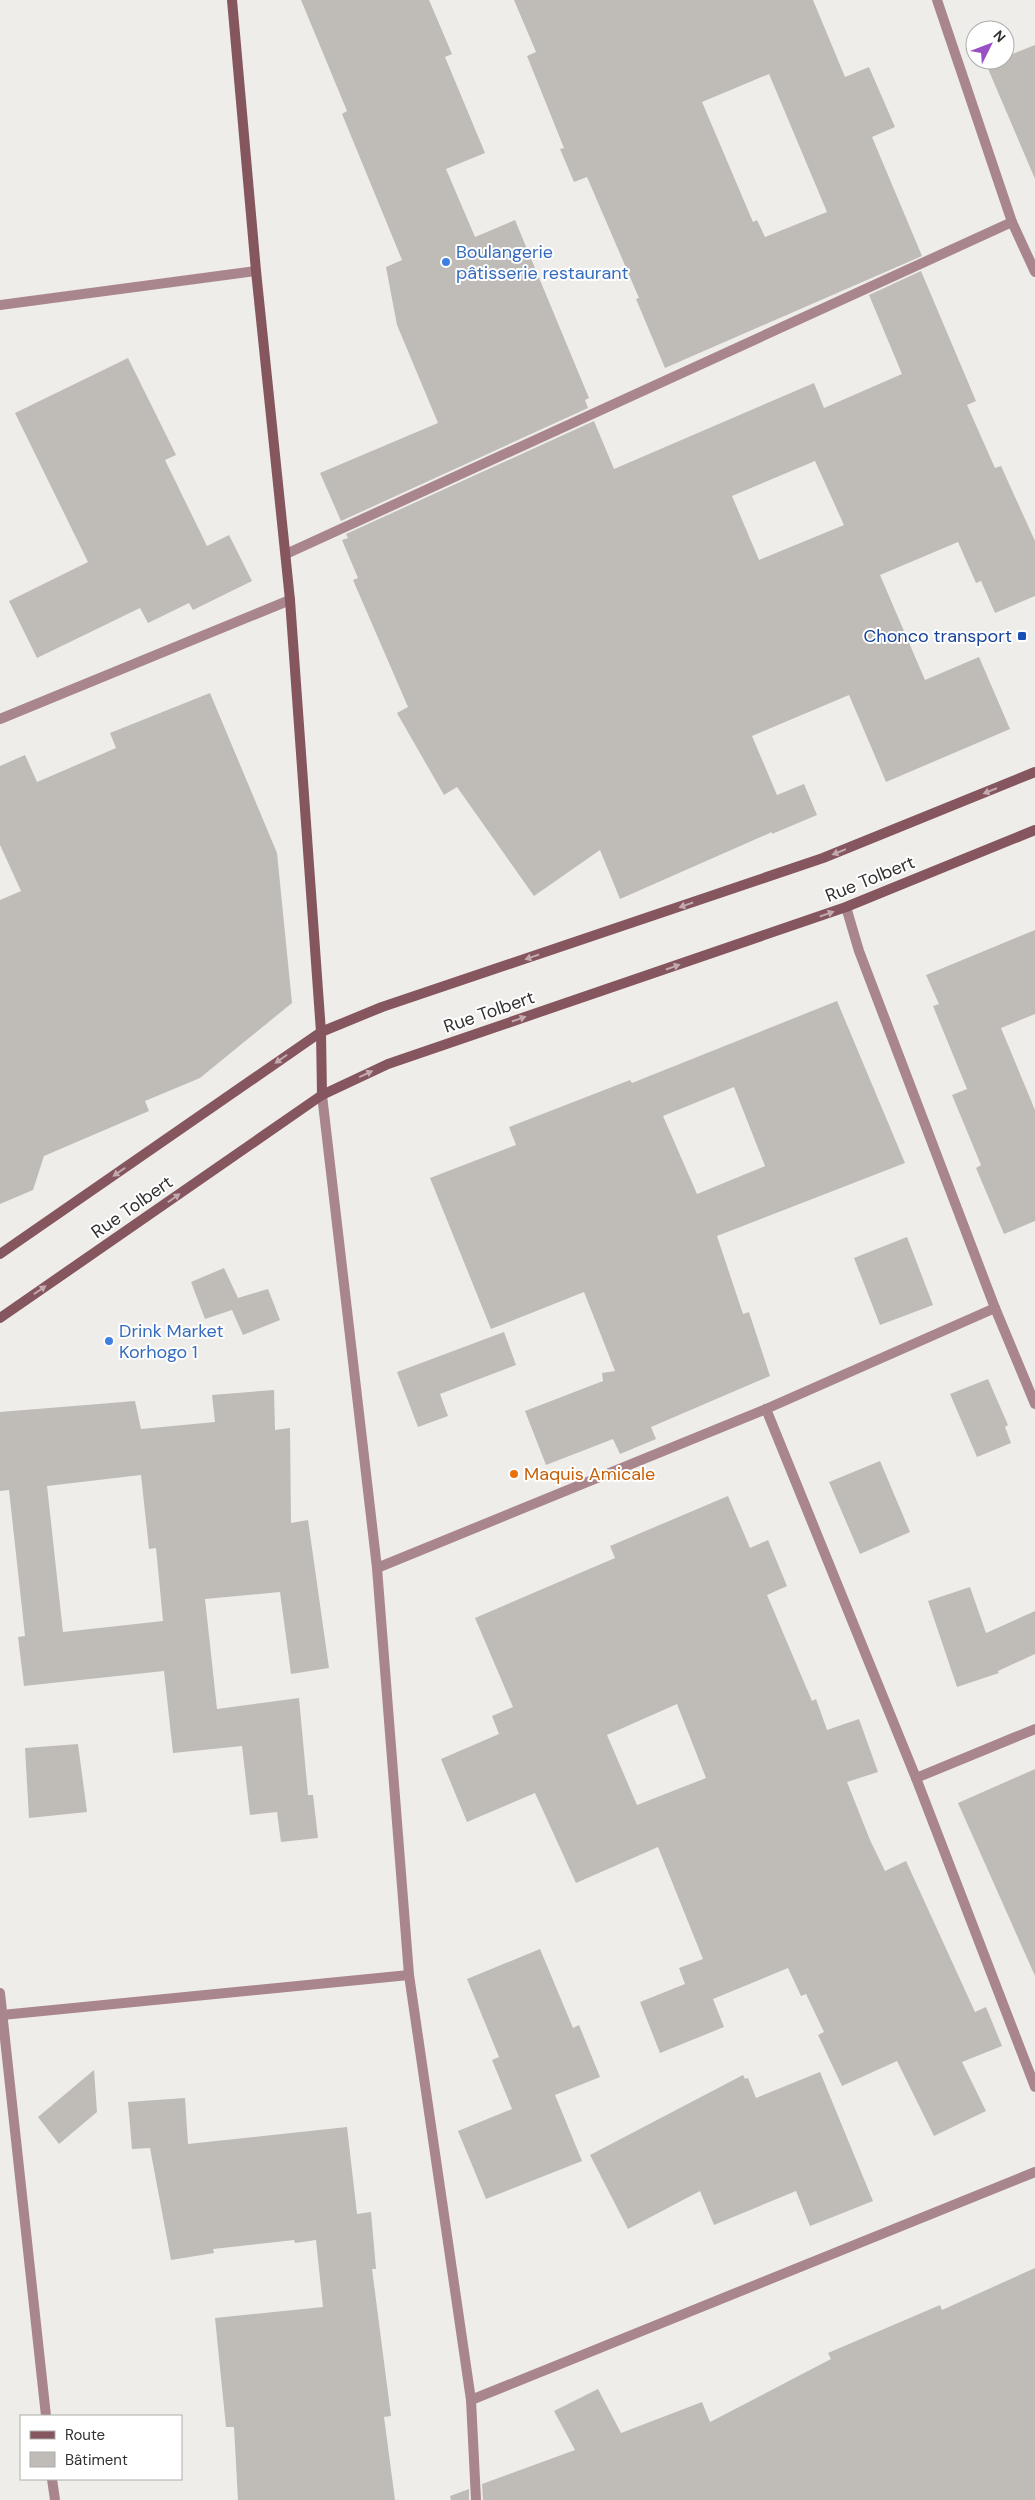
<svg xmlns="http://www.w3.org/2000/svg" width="1035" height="2500" font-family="'DM Sans',sans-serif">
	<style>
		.building { fill: #bfbcb8; fill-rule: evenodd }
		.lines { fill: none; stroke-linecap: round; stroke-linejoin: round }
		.street { stroke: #a9868d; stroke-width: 10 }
		.secondary { stroke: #86565f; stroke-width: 10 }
		.oneway { fill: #c2aaaf }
		.shop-dot { fill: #3f7fe0; stroke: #fff; stroke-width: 2 }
		.transit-dot { fill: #1a4fb4; stroke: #fff; stroke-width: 2 }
		.food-dot { fill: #e8710a; stroke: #fff; stroke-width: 2 }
		.labels { text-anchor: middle; stroke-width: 4; stroke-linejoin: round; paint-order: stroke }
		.shop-label { font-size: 18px; fill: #366cbe; stroke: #fff; text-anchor: start }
		.transit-label { font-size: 18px; fill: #164399; stroke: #fff; text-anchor: end }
		.street-label { font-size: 18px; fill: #323130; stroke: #fff }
		.food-label { font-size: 18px; fill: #c56008; stroke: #fff; text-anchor: start }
	</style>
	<rect width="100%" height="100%" fill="#efede9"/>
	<g class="building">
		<polygon points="301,0 429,0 452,54 445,57 485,153 446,169 475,237 515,220 589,398 585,400 588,408 341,521 320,473 438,423 397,325 386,267 402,260 342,114 347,111"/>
		<path d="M514 0H813L845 77 869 67 895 127 872 137 922 256 665 368 636 299 639 298 587 177 574 182 560 149 564 148 527 56 536 52ZM769 74 827 212 765 237 757 220 753 222 702 102Z"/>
		<polygon points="1035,45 1035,179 986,64 1005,60 1005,57"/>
		<path d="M921 271 976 401 967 405 995 468 1001 466 1035 541V596L995 613 981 581 976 583 958 542 880 575 925 680 979 657 1010 729 886 782 849 695 752 736 777 795 804 784 817 815 772 834V832L620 899 600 850 534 896 457 787 444 795 397 713 408 707 353 580 358 578 342 540 348 538 346 534 594 421 614 469 814 383 824 408 902 374 869 295ZM815 461 844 525 759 560 732 496Z"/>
		<polygon points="128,358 176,455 165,460 207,546 229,535 252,581 193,610 189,603 148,623 140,608 37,658 9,601 88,562 15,413"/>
		<polygon points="210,693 277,853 292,1003 200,1078 145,1101 149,1111 44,1156 33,1190 0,1204 0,900 21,891 0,845 0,766 25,755 37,782 116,748 110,733"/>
		<polygon points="1035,930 1035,1014 1001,1028 1035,1110 1035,1221 1004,1234 976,1168 981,1165 952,1095 967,1089 933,1006 939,1004 926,975"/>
		<path d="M837 1001 905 1163 717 1236 743 1314 749 1312 770 1376 651 1427 656 1439 620 1454 613 1439 546 1465 525 1411 603 1381 602 1373 615 1371 584 1292 491 1329 430 1178 516 1145 509 1127 630 1080 632 1083ZM734 1087 765 1166 697 1194 663 1116Z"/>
		<polygon points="907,1237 933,1305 880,1325 854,1258"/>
		<polygon points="224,1268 238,1298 268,1289 280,1320 243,1335 232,1310 205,1319 191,1282"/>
		<polygon points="504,1332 516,1365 440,1394 448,1416 418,1427 397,1372"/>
		<polygon points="988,1379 1008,1425 1005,1427 1011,1443 977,1457 950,1394"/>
		<path d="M274 1390 275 1430 290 1428 291 1523 308 1520 329 1668 291 1674 280 1592 205 1599 217 1709 299 1698 308 1795H313L318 1838 281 1842 277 1812 250 1815 242 1746 173 1753 164 1671 24 1686 18 1637 25 1636 9 1490 0 1491V1412L135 1401 141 1429 215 1422 212 1395ZM141 1475 149 1549 156 1548 163 1621 63 1632 47 1486Z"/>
		<polygon points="880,1461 910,1532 860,1554 829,1482"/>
		<path d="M728 1496 750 1548 768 1540 787 1586 767 1595 812 1701 816 1699 827 1730 859 1719 878 1772 847 1782 870 1840 885 1871 906 1861 975 2012 986 2007 1002 2046 962 2062 986 2111 934 2136 897 2061 842 2086 818 2035 824 2032 806 1994 801 1996 788 1968 713 1999 724 2027 660 2053 640 2002 685 1984 679 1968 703 1959 658 1847 576 1883 535 1793 467 1822 441 1759 499 1734 492 1716 513 1707 475 1618 615 1558 610 1546ZM677 1704 706 1778 637 1805 607 1735Z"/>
		<polygon points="970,1587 986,1633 1035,1611 1035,1654 998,1671 999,1673 957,1687 928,1601"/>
		<polygon points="78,1744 87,1812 29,1818 25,1748"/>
		<polygon points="1035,1769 1035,1976 958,1803"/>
		<polygon points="540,1949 573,2028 579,2025 600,2077 555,2095 582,2161 486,2199 458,2131 512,2109 492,2060 499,2057 467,1979"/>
		<polygon points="94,2070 97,2112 59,2144 38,2117"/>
		<polygon points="820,2072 873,2201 810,2226 796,2191 714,2225 700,2191 628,2229 590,2155 743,2075 745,2079 748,2078 756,2098"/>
		<polygon points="185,2098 188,2144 347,2127 357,2214 371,2212 376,2269 372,2269 391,2416 384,2417 395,2500 238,2500 234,2427 226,2427 215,2318 323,2307 316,2240 295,2243 294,2240 213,2249 214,2253 171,2260 150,2148 132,2149 128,2102"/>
		<polygon points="1035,2268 1035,2500 483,2500 482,2484 575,2450 554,2411 598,2389 621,2433 702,2402 710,2422 831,2359 828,2353 940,2305 942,2310"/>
		<polygon points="469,2489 469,2500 451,2500 450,2496"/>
	</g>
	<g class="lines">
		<g class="street">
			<polyline points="937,0 1012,222 1035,272"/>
			<polyline points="0,305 256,271"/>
			<polyline points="286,554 1012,222"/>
			<polyline points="0,719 290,600"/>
			<polyline points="846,907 859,951 995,1308 1035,1404"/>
			<polyline points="322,1095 377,1568 409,1975 471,2400 476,2500"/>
			<polyline points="766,1409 916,1778 1035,2087"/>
			<polyline points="377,1568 766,1409 995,1308"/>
			<polyline points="916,1778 1035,1729"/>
			<polyline points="0,1993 46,2416"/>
			<polyline points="2,2015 409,1975"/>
			<polyline points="471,2400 1035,2172"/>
			<polyline points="52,2479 55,2500"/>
		</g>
		<g class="secondary">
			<polyline points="232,0 256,271 290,600 321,1032 322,1095"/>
			<polyline points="0,1254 321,1032 382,1007 823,858 1035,772"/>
			<polyline points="0,1318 322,1095 388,1064 846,907 1035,830"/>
		</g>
	</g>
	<defs><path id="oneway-solid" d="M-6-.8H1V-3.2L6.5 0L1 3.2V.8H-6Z" transform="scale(1.25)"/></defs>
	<g class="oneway">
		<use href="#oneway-solid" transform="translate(990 791) rotate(158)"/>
		<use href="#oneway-solid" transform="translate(839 852) rotate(158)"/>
		<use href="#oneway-solid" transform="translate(686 905) rotate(161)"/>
		<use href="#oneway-solid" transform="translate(827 914) rotate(-19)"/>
		<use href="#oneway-solid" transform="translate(532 957) rotate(161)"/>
		<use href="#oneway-solid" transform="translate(673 967) rotate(-19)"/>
		<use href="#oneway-solid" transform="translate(519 1019) rotate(-19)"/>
		<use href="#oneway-solid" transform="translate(281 1059) rotate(145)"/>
		<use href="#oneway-solid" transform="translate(366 1074) rotate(-25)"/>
		<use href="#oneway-solid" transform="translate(119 1172) rotate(145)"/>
		<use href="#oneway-solid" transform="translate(174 1198) rotate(-35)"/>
		<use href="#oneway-solid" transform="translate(40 1290) rotate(-35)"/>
	</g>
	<g class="shop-dot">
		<circle cx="446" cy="262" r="5"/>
		<circle cx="109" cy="1341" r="5"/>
	</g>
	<rect class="transit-dot" x="1017" y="631" width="10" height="10" rx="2.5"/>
	<circle class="food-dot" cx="514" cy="1474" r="5"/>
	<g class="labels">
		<g class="shop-label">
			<text x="456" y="258">Boulangerie<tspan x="456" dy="21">pâtisserie restaurant</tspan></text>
			<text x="119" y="1337">Drink Market<tspan x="119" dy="21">Korhogo 1</tspan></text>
		</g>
		<g class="transit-label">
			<text x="1012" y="642">Chonco transport</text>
		</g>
		<g class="street-label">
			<text transform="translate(870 879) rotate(-22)" y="6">Rue Tolbert</text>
			<text transform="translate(489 1012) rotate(-19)" y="6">Rue Tolbert</text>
			<text transform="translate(132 1207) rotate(-35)" y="6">Rue Tolbert</text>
		</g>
		<g class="food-label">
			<text x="524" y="1480">Maquis Amicale</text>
		</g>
	</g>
	<rect x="20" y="2415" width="162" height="65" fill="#ffffff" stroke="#adadac"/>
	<rect x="30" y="2431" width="25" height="8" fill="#86565f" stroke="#adadac"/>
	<text x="65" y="2440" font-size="15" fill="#323130">Route</text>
	<rect x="30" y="2452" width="25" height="15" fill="#bfbcb8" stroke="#adadac"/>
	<text x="65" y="2465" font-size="15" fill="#323130">Bâtiment</text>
	<g transform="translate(990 45) rotate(48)"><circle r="24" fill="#ffffff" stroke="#adadac"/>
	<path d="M0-4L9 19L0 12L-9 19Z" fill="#9950c4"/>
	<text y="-8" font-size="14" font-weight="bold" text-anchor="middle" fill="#323130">N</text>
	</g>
</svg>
